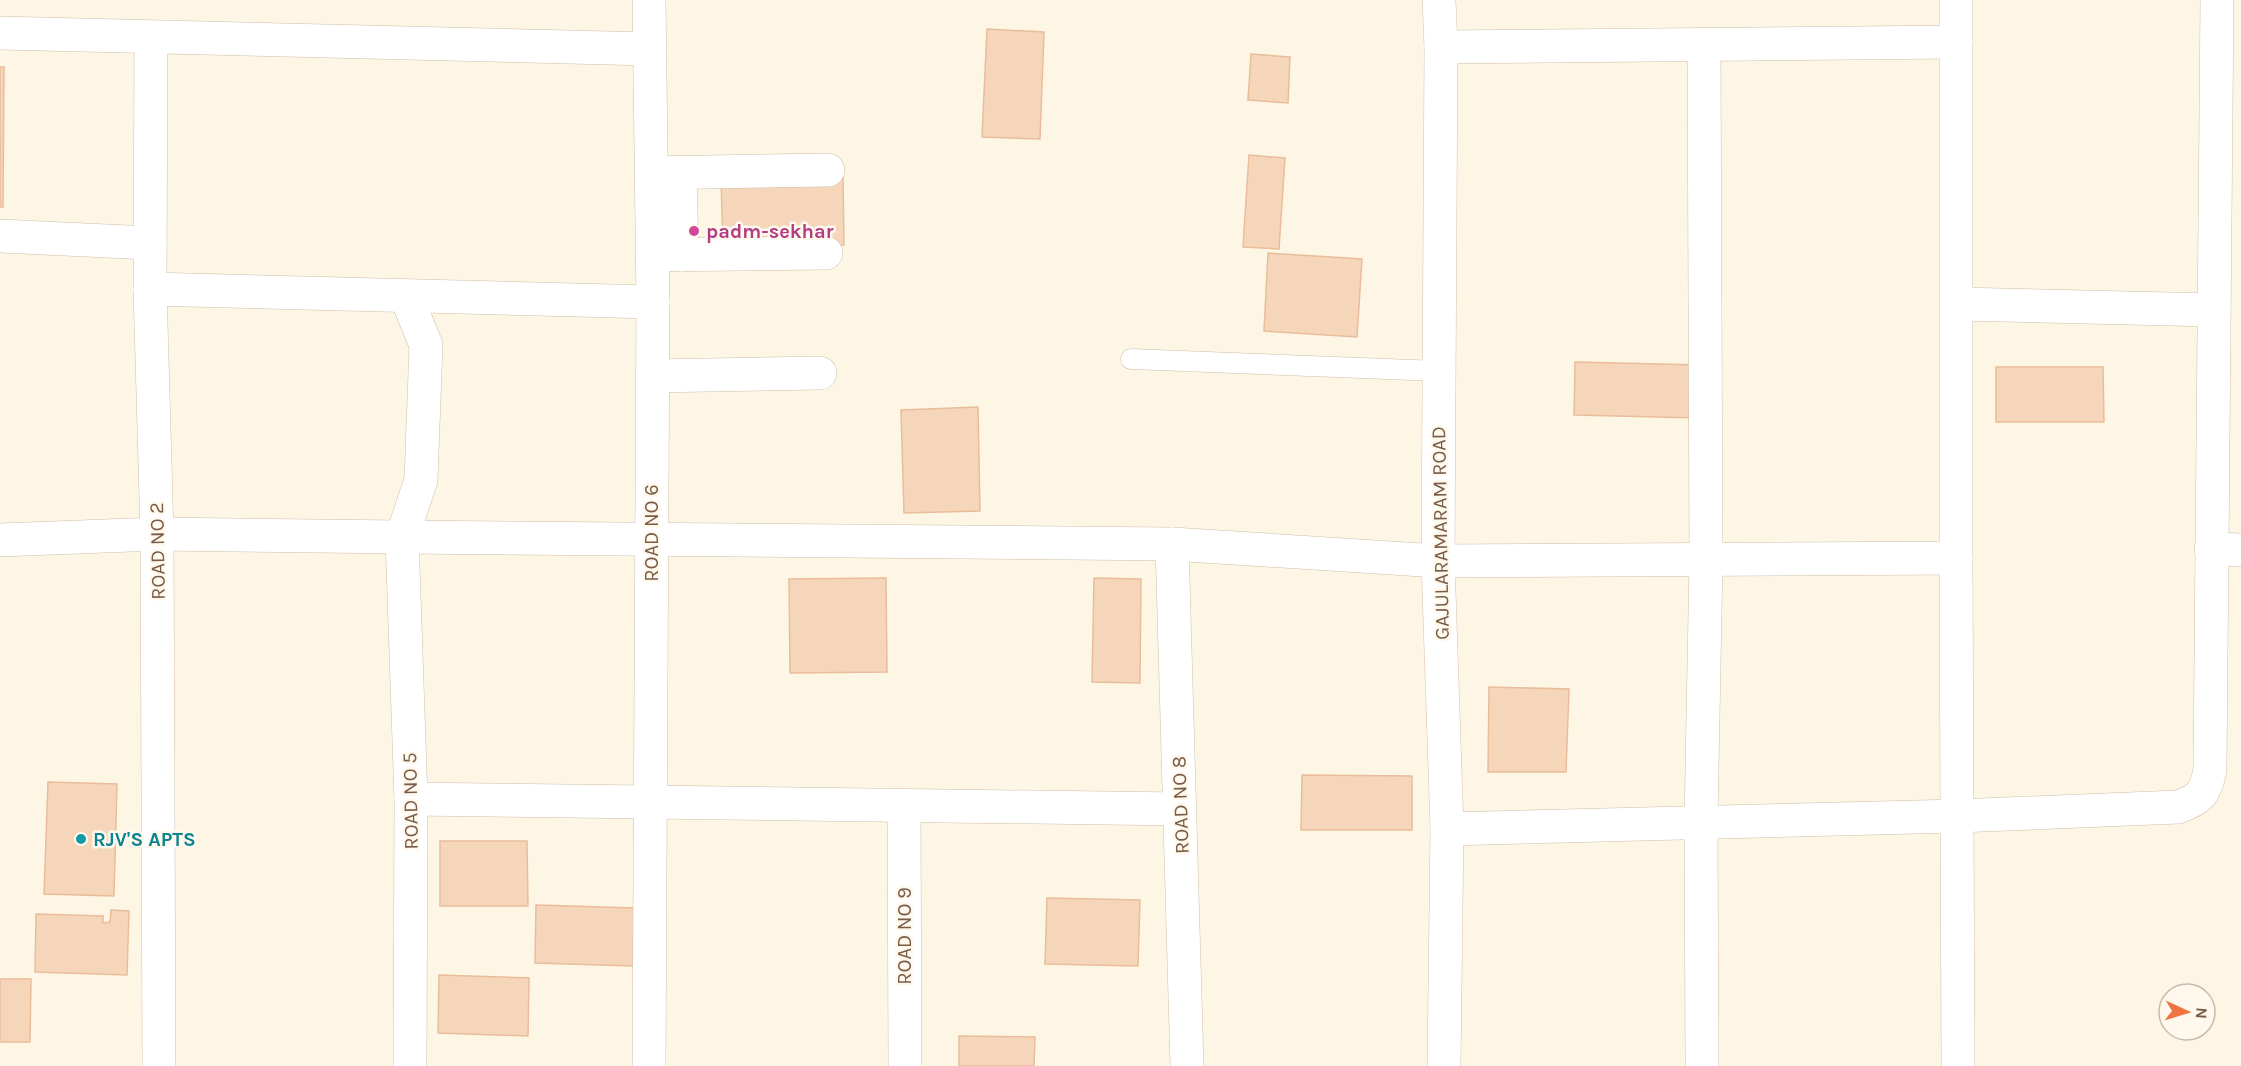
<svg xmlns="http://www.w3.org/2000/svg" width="2241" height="1066" font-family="Karla,sans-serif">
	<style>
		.building { fill: #f5d6bb; stroke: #e9bd9a; stroke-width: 1.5 }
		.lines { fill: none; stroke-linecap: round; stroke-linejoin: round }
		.lane-casing { stroke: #d0beaa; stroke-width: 21 }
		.street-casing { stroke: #d0beaa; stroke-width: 34 }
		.secondary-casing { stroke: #d6c0aa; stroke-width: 34 }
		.lane { stroke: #fff; stroke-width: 20 }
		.street { stroke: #fff; stroke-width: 33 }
		.secondary { stroke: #fff; stroke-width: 33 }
		.hotel-dot { fill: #d1479c; stroke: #fff9ed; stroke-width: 2 }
		.culture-dot { fill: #0f9aa8; stroke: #fff9ed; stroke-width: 2 }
		.labels { text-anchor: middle; stroke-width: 5; stroke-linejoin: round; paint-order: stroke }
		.hotel-label { font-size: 20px; font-weight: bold; fill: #b23c85; stroke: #fff9ed; text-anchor: start }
		.street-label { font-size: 20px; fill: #795c48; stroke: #fff9ed }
		.culture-label { font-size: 20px; font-weight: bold; fill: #0d838f; stroke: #fff9ed; text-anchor: start }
	</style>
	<rect width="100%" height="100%" fill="#fef6e5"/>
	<g class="building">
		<polygon points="987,29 1044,32 1040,139 982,137"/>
		<polygon points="1251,54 1290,57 1288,103 1248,100"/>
		<polygon points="0,67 4,67 3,207 0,207"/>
		<polygon points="1249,155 1285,158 1279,249 1243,247"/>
		<polygon points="843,176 844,245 723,248 721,179"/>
		<polygon points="1268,253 1362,259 1357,337 1264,331"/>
		<polygon points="1575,362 1701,365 1699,418 1574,415"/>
		<polygon points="1996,367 2103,367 2104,422 1996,422"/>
		<polygon points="978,407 980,511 904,513 901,410"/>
		<polygon points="886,578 887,672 790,673 789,579"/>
		<polygon points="1094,578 1141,579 1140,683 1092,682"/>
		<polygon points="1489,687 1569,689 1566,772 1488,772"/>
		<polygon points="1302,775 1412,776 1412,830 1301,830"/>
		<polygon points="48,782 117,784 114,896 44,894"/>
		<polygon points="440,841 527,841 528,906 440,906"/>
		<polygon points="1047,898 1140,900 1138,966 1045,964"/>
		<polygon points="536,905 635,908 634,966 535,963"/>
		<polygon points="111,910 129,911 127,975 35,972 36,914 103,916 103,923 110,922"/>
		<polygon points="439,975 529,978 528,1036 438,1033"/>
		<polygon points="0,979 31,979 30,1042 0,1042"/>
		<polygon points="959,1036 1035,1037 1034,1066 959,1066"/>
	</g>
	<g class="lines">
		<g class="lane-casing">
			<polyline id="lane" points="1131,359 1439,371"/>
		</g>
		<g class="street-casing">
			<g id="street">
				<polyline points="1956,0 1956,558 1958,1066"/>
				<polyline points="0,33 650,49"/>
				<polyline points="151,37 150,289 157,534 159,1066"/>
				<polyline points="1441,47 1956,42"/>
				<polyline points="680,172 682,255"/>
				<polyline points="651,173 828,170"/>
				<polyline points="0,236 150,243"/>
				<polyline points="652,255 826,253"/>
				<polyline points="150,289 653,302"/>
				<polyline points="406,296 426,345 421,480 402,537 411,799 410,1066"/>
				<polyline points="1957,304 2214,310"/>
				<polyline points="652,376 820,373"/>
				<polyline points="0,540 157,534 402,537 1172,544 1438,561 1956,558"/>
				<polyline points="1172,544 1187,1066"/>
				<polyline points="2211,549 2241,550"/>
				<polyline points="411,799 1180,809"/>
				<polyline points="904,806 905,1066"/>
				<path d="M1447 829 1957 816 2178 807C2201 799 2206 793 2210 769L2217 0"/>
				<polyline points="649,1066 653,302 649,0"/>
				<polyline points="1702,1066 1701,822 1706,560 1704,44"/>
			</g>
		</g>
		<g class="secondary-casing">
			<polyline id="secondary" points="1439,0 1441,47 1438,561 1447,829 1444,1066"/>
		</g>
		<use href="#lane" class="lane"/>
		<use href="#street" class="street"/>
		<use href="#secondary" class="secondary"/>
	</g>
	<circle class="hotel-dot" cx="694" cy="231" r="6"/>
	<circle class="culture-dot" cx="81" cy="839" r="6"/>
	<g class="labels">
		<g class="hotel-label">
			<text x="706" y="238">padm-sekhar</text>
		</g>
		<g class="street-label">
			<text transform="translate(651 533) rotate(-90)" y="7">ROAD NO 6</text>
			<text transform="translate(1440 533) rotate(-91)" y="7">GAJULARAMARAM ROAD</text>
			<text transform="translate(157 551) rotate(-91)" y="7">ROAD NO 2</text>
			<text transform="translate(410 801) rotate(-91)" y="7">ROAD NO 5</text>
			<text transform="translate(1180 805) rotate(-92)" y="7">ROAD NO 8</text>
			<text transform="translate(904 936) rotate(-90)" y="7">ROAD NO 9</text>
		</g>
		<g class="culture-label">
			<text x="93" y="846">RJV'S APTS</text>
		</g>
	</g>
	<g transform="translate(2187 1012) rotate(94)"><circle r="28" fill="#fff9ed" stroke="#c9baab" stroke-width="1.5"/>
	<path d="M0-4.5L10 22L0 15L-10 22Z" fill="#ef7442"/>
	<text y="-9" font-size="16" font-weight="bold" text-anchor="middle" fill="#795c48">N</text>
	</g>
</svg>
